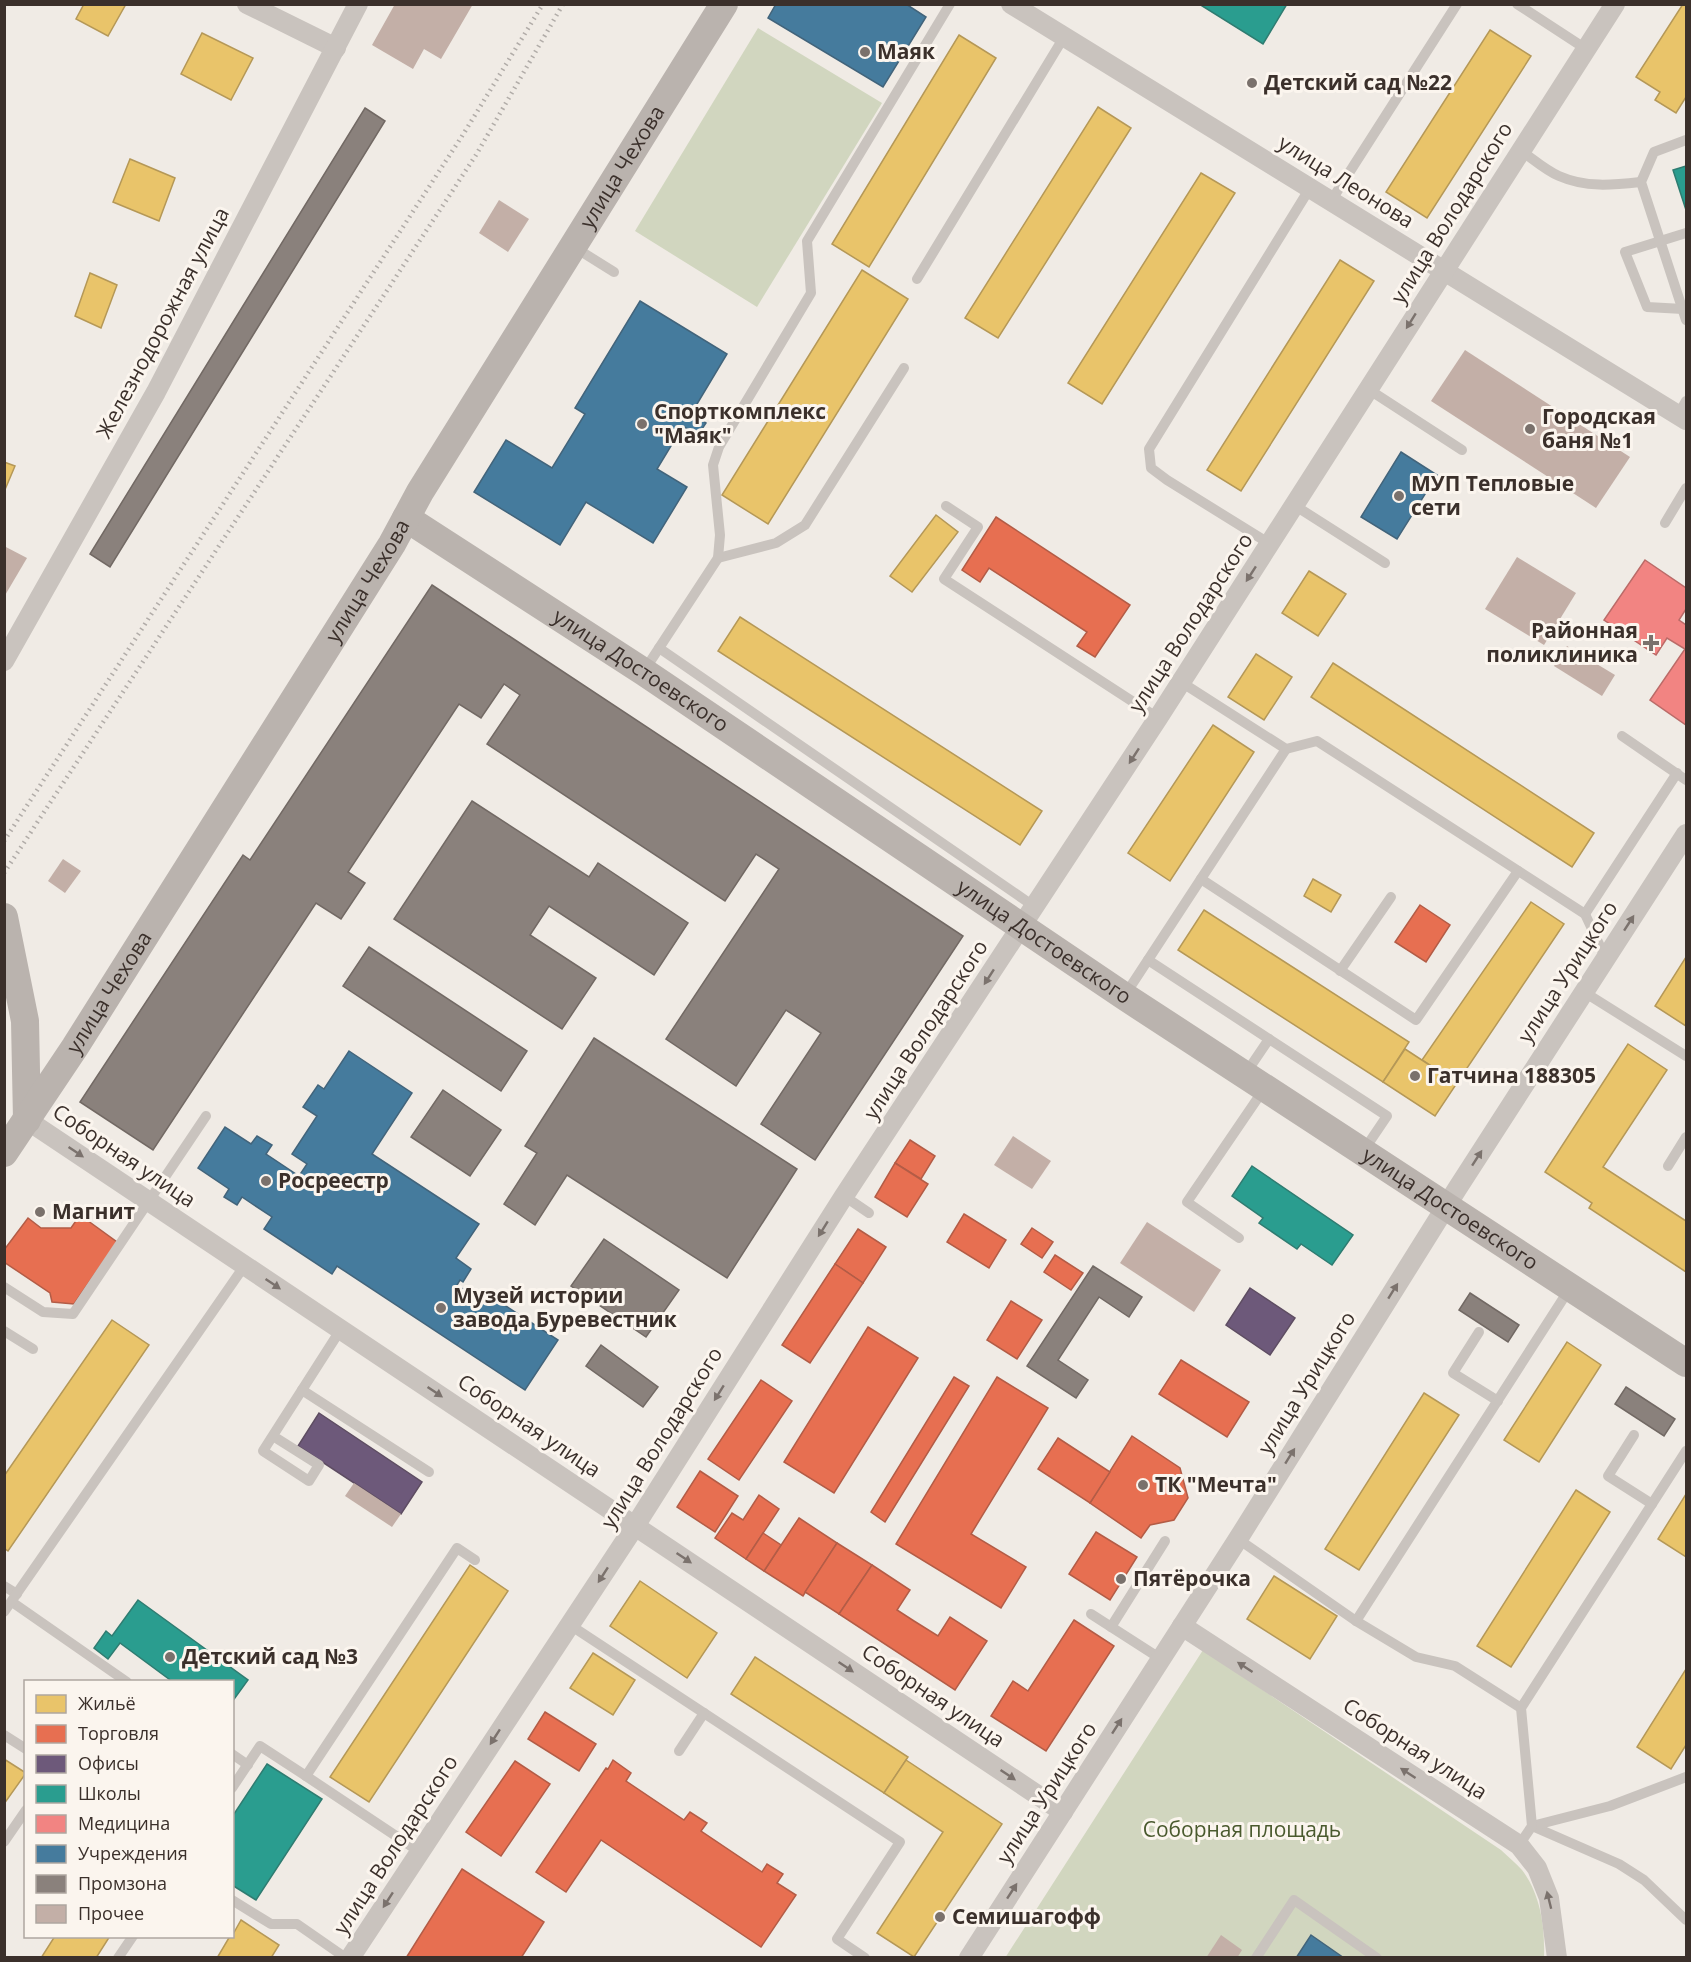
<svg xmlns="http://www.w3.org/2000/svg" width="1691" height="1962" font-family="'Open Sans',sans-serif">
	<style>
		.green { fill: #d1d6bf }
		.homes { fill: #e9c46a; stroke: #b59857; stroke-width: 1.5 }
		.shops { fill: #e76f51; stroke: #b35c46; stroke-width: 1.5 }
		.offices { fill: #6d597a; stroke: #5e4d62; stroke-width: 1.5 }
		.schools { fill: #2a9d8f; stroke: #2f7c71; stroke-width: 1.5 }
		.health { fill: #f28482; stroke: #bb6b68; stroke-width: 1.5 }
		.public { fill: #457b9d; stroke: #42647b; stroke-width: 1.5 }
		.industry { fill: #8a817c; stroke: #726964; stroke-width: 1.5 }
		.building { fill: #c3afa7 }
		.lines { fill: none; stroke-linecap: round; stroke-linejoin: round }
		.lane { stroke: #c9c3be; stroke-width: 10 }
		.street { stroke: #c9c3be; stroke-width: 20 }
		.secondary { stroke: #bab3ae; stroke-width: 28 }
		.rail { stroke: #b1aca8; stroke-width: 4.5; stroke-dasharray: 1.5 4.5; stroke-linecap: butt }
		.oneway { fill: #7b726d }
		.poi-dot { fill: #7a716c; stroke: #fbf5ee; stroke-width: 2 }
		.labels { text-anchor: middle; stroke-width: 6; stroke-linejoin: round; paint-order: stroke }
		.poi-label { font-size: 21px; font-weight: bold; fill: #3b302b; stroke: #fbf5ee; text-anchor: start }
		.street-label { font-size: 21px; fill: #3b302b; stroke: #fbf5ee }
		.park-label { font-size: 21px; fill: #4a5a2e; stroke: #fbf5ee }
	</style>
	<rect width="100%" height="100%" fill="#f0ebe5"/>
	<g class="green">
		<polygon points="758,28 882,103 757,307 635,231"/>
		<path d="M1203 1650 1501 1850C1508 1857 1516 1863 1522 1870 1541 1895 1545 1928 1544 1958H1005Z"/>
	</g>
	<g class="homes">
		<polygon points="84,4 126,4 108,36 76,19"/>
		<polygon points="1683,4 1686,4 1686,97 1676,113 1655,100 1660,92 1636,77"/>
		<polygon points="1490,30 1531,56 1427,218 1386,192"/>
		<polygon points="202,33 253,58 231,100 181,74"/>
		<polygon points="959,35 996,58 869,267 832,244"/>
		<polygon points="1098,107 1131,128 998,338 965,318"/>
		<polygon points="130,159 175,178 159,221 113,202"/>
		<polygon points="1201,173 1235,193 1102,404 1068,383"/>
		<polygon points="1340,260 1374,281 1241,491 1207,470"/>
		<polygon points="862,270 908,299 768,524 722,495"/>
		<polygon points="90,273 117,285 101,328 75,316"/>
		<polygon points="4,462 15,466 4,492"/>
		<polygon points="936,515 958,532 912,592 890,576"/>
		<polygon points="1309,571 1346,594 1318,636 1282,613"/>
		<polygon points="740,617 1042,811 1020,845 718,651"/>
		<polygon points="1256,654 1292,677 1264,720 1228,697"/>
		<polygon points="1333,663 1594,833 1572,867 1311,697"/>
		<polygon points="1213,725 1254,752 1170,881 1128,853"/>
		<polygon points="1313,879 1341,895 1331,912 1304,896"/>
		<polygon points="1531,902 1564,924 1457,1083 1422,1060"/>
		<polygon points="1204,910 1409,1042 1383,1082 1178,950"/>
		<polygon points="1686,957 1686,1026 1655,1006"/>
		<polygon points="1628,1044 1667,1070 1603,1167 1686,1221 1686,1272 1589,1208 1592,1203 1545,1172"/>
		<polygon points="1405,1049 1457,1083 1435,1116 1383,1082"/>
		<polygon points="112,1320 149,1345 8,1551 4,1548 4,1476"/>
		<polygon points="1567,1342 1601,1365 1539,1462 1504,1440"/>
		<polygon points="1424,1393 1459,1415 1359,1570 1325,1549"/>
		<polygon points="1576,1490 1610,1512 1511,1667 1477,1646"/>
		<polygon points="1686,1494 1686,1557 1658,1539"/>
		<polygon points="470,1565 508,1591 369,1802 330,1777"/>
		<polygon points="1274,1576 1337,1616 1310,1659 1247,1619"/>
		<polygon points="640,1581 717,1633 687,1678 610,1626"/>
		<polygon points="593,1653 635,1680 613,1715 570,1688"/>
		<polygon points="755,1657 908,1757 884,1793 731,1694"/>
		<polygon points="1686,1669 1686,1745 1671,1769 1637,1747"/>
		<polygon points="4,1759 26,1773 4,1804"/>
		<polygon points="906,1760 1002,1824 914,1957 877,1933 943,1832 884,1793"/>
		<polygon points="241,1920 279,1945 271,1958 217,1958 230,1936 232,1936"/>
		<polygon points="55,1936 110,1936 96,1958 41,1958"/>
	</g>
	<g class="shops">
		<polygon points="996,517 1130,605 1095,657 1077,646 1087,632 989,568 980,582 962,570"/>
		<polygon points="1420,905 1450,925 1426,962 1395,942"/>
		<polygon points="910,1140 935,1156 921,1179 895,1163"/>
		<polygon points="895,1163 928,1184 907,1217 875,1197"/>
		<polygon points="964,1214 1006,1240 989,1268 947,1242"/>
		<polygon points="80,1215 117,1242 74,1304 52,1302 50,1293 4,1262 4,1250 28,1218 41,1228 71,1228"/>
		<polygon points="1032,1228 1053,1242 1042,1258 1021,1244"/>
		<polygon points="858,1229 886,1247 863,1283 835,1264"/>
		<polygon points="1055,1255 1083,1273 1071,1290 1044,1272"/>
		<polygon points="835,1264 863,1283 810,1363 782,1345"/>
		<polygon points="1011,1301 1042,1320 1017,1359 987,1340"/>
		<polygon points="868,1327 918,1358 834,1493 784,1462"/>
		<polygon points="1181,1360 1249,1402 1227,1437 1159,1394"/>
		<polygon points="954,1377 969,1386 885,1522 871,1512"/>
		<polygon points="997,1377 1048,1408 971,1534 1026,1567 1001,1608 896,1544"/>
		<polygon points="761,1380 792,1401 739,1480 708,1459"/>
		<polygon points="1132,1436 1180,1468 1188,1498 1174,1520 1150,1525 1141,1538 1090,1503"/>
		<polygon points="1058,1438 1110,1472 1090,1503 1038,1469"/>
		<polygon points="700,1471 738,1496 715,1532 677,1507"/>
		<polygon points="759,1495 779,1509 746,1559 715,1538 732,1513 743,1520"/>
		<polygon points="799,1518 837,1543 803,1596 764,1571"/>
		<polygon points="1096,1532 1137,1557 1110,1600 1069,1574"/>
		<polygon points="763,1533 781,1545 764,1571 746,1559"/>
		<polygon points="837,1543 872,1565 839,1614 805,1592"/>
		<polygon points="872,1565 910,1590 897,1610 914,1621 938,1636 950,1617 987,1641 955,1690 839,1614"/>
		<polygon points="1074,1620 1114,1646 1046,1751 991,1716 1013,1681 1028,1691"/>
		<polygon points="545,1712 596,1744 579,1771 528,1739"/>
		<polygon points="613,1760 631,1773 626,1781 684,1820 690,1812 707,1823 701,1831 762,1872 767,1864 783,1874 777,1883 796,1895 761,1947 601,1840 566,1892 536,1872 606,1768 608,1769"/>
		<polygon points="515,1761 550,1784 501,1856 466,1832"/>
		<polygon points="462,1869 544,1922 521,1958 406,1958"/>
	</g>
	<g class="offices">
		<polygon points="1250,1288 1295,1318 1270,1355 1226,1325"/>
		<polygon points="319,1413 422,1482 401,1514 298,1446"/>
	</g>
	<g class="schools">
		<polygon points="1199,4 1287,4 1263,44"/>
		<polygon points="1686,166 1686,210 1673,170"/>
		<polygon points="1252,1166 1353,1235 1332,1265 1301,1244 1297,1249 1259,1223 1263,1218 1232,1196"/>
		<polygon points="138,1600 248,1680 232,1702 232,1682 173,1682 120,1643 108,1659 94,1648 106,1631 112,1636"/>
		<polygon points="267,1764 322,1799 256,1900 232,1885 232,1817"/>
	</g>
	<polygon class="health" points="1645,560 1686,588 1686,609 1679,620 1686,625 1686,725 1650,700 1685,649 1667,638 1656,655 1604,620"/>
	<g class="public">
		<polygon points="776,4 906,4 926,17 883,87 768,18"/>
		<polygon points="640,301 727,354 691,414 706,423 698,435 683,426 657,469 687,487 653,543 586,502 560,545 474,492 506,440 552,468 585,414 575,408"/>
		<polygon points="1401,452 1437,475 1397,539 1361,517"/>
		<polygon points="349,1051 412,1093 372,1154 479,1224 456,1258 471,1269 463,1282 460,1280 457,1285 481,1301 486,1293 558,1340 525,1390 337,1266 332,1274 264,1229 272,1217 242,1197 237,1205 224,1197 229,1189 198,1168 225,1127 251,1144 257,1136 272,1145 266,1154 299,1176 307,1164 292,1154 317,1116 303,1107 318,1085 324,1089"/>
		<polygon points="1311,1935 1344,1958 1296,1958"/>
	</g>
	<g class="industry">
		<polygon points="365,108 385,121 110,567 90,554"/>
		<polygon points="432,585 963,936 815,1160 761,1124 821,1033 786,1010 736,1086 666,1039 779,869 756,854 725,901 487,744 520,695 504,684 481,718 459,704 348,872 365,883 341,919 316,903 153,1150 80,1102 243,855 250,860"/>
		<polygon points="472,801 589,877 598,863 688,923 654,975 549,906 530,935 596,978 562,1029 394,919"/>
		<polygon points="369,947 527,1051 501,1091 343,986"/>
		<polygon points="594,1038 797,1169 727,1278 567,1175 535,1225 504,1204 537,1153 525,1146"/>
		<polygon points="443,1090 501,1130 470,1176 411,1137"/>
		<polygon points="604,1239 679,1290 646,1337 571,1286"/>
		<polygon points="1093,1266 1142,1297 1129,1317 1099,1297 1058,1360 1088,1380 1076,1398 1027,1366"/>
		<polygon points="1470,1293 1519,1325 1508,1342 1459,1310"/>
		<polygon points="601,1345 658,1387 643,1407 586,1366"/>
		<polygon points="1626,1387 1675,1419 1664,1436 1615,1404"/>
	</g>
	<g class="building">
		<polygon points="395,4 473,4 441,59 424,49 413,69 372,45"/>
		<polygon points="499,200 529,219 508,252 479,233"/>
		<polygon points="1465,350 1630,457 1596,508 1431,401"/>
		<polygon points="4,546 27,558 4,597"/>
		<polygon points="1517,557 1576,593 1544,645 1485,609"/>
		<polygon points="1567,646 1615,675 1602,696 1554,666"/>
		<polygon points="63,859 81,871 65,893 48,881"/>
		<polygon points="1013,1136 1051,1161 1032,1189 994,1165"/>
		<polygon points="1147,1222 1221,1270 1194,1312 1120,1263"/>
		<polygon points="354,1483 401,1514 392,1527 345,1496"/>
		<polygon points="1221,1935 1242,1950 1237,1958 1206,1958"/>
	</g>
	<g class="lines">
		<g class="lane">
			<polyline points="1517,4 1586,49"/>
			<polyline points="1686,140 1654,152 1641,182 1686,320"/>
			<path d="M1520 150C1532 158 1545 170 1559 176 1586 188 1613 185 1641 182"/>
			<polyline points="1331,201 1457,4"/>
			<polyline points="574,247 614,272"/>
			<polyline points="917,279 1064,37"/>
			<polyline points="1683,309 1647,307 1625,252 1686,233"/>
			<polyline points="1368,389 1462,450"/>
			<polyline points="1678,415 1686,401"/>
			<polyline points="1294,505 1385,563"/>
			<polyline points="946,506 978,527 944,579 1158,718"/>
			<polyline points="1665,523 1686,488"/>
			<polyline points="1270,544 1167,480 1151,468 1149,449 1310,188"/>
			<polyline points="718,558 776,543 805,525 904,368"/>
			<polyline points="659,648 1035,907"/>
			<polyline points="644,671 718,558 720,535 713,465 719,447 811,293 807,241 950,4"/>
			<polyline points="1181,682 1286,749 1317,741 1585,914 1606,959"/>
			<polyline points="1622,736 1686,780"/>
			<polyline points="1201,879 1416,1020 1518,871"/>
			<polyline points="1585,914 1677,773"/>
			<polyline points="1148,960 1387,1116 1364,1150"/>
			<polyline points="1340,971 1391,897"/>
			<polyline points="1584,992 1686,1056"/>
			<polyline points="1125,995 1286,749"/>
			<polyline points="1246,1073 1269,1039"/>
			<polyline points="1668,1166 1686,1137"/>
			<polyline points="844,1196 869,1213"/>
			<polyline points="1239,1238 1187,1202 1264,1089"/>
			<polyline points="4,1287 43,1312 73,1314 206,1116"/>
			<polyline points="341,1329 302,1390 429,1472"/>
			<polyline points="4,1331 33,1349"/>
			<polyline points="1479,1332 1453,1373 1498,1401"/>
			<polyline points="1634,1435 1608,1476 1652,1504"/>
			<polyline points="273,1436 319,1465 309,1481 263,1451 302,1390"/>
			<polyline points="1238,1539 1356,1621 1416,1657 1455,1666 1521,1708"/>
			<polyline points="4,1586 17,1594"/>
			<polyline points="12,1602 127,1682"/>
			<polyline points="4,1612 245,1265"/>
			<polyline points="1091,1614 1161,1659"/>
			<polyline points="1356,1621 1570,1288"/>
			<polyline points="570,1625 900,1842 837,1939 865,1958"/>
			<polyline points="1111,1627 1165,1541"/>
			<polyline points="4,1735 26,1749"/>
			<polyline points="679,1751 704,1713"/>
			<polyline points="232,1754 248,1765"/>
			<polyline points="232,1788 260,1746 306,1776"/>
			<polyline points="1532,1826 1619,1864 1644,1880 1686,1920"/>
			<polyline points="1532,1826 1610,1806 1686,1777"/>
			<polyline points="4,1842 26,1810"/>
			<polyline points="1519,1845 1532,1826 1521,1708 1686,1451"/>
			<polyline points="420,1852 306,1776 457,1548 475,1560"/>
			<polyline points="232,1900 271,1924 297,1924 346,1958"/>
			<polyline points="118,1958 133,1936"/>
			<polyline points="1256,1958 1294,1900 1377,1958"/>
		</g>
		<g class="street">
			<polyline points="247,4 336,48"/>
			<polyline points="1011,4 1686,420"/>
			<polyline points="4,661 156,392 358,4"/>
			<polyline points="27,1120 1063,1812"/>
			<polyline points="1182,1626 1519,1845 1537,1868 1549,1898 1557,1958"/>
			<polyline points="350,1958 635,1526 844,1196 1158,718 1615,4"/>
			<polyline points="969,1958 1238,1539 1457,1189 1686,834"/>
		</g>
		<g class="secondary">
			<path id="s1" d="M406 518 644 672 1124 996 1686 1363"/>
			<polyline points="4,917 25,1021 27,1120"/>
			<path id="s2" d="M4 1153 75 1047 392 544 420 492 724 4"/>
		</g>
		<g class="rail">
			<polyline points="4,841 464,133 543,4"/>
			<polyline points="4,873 476,155 563,4"/>
		</g>
	</g>
	<defs><path id="oneway-solid" d="M-6-.8H1V-3.2L6.5 0L1 3.2V.8H-6Z" transform="scale(1.5)"/></defs>
	<g class="oneway">
		<use href="#oneway-solid" transform="translate(1411 321) rotate(122)"/>
		<use href="#oneway-solid" transform="translate(1251 574) rotate(123)"/>
		<use href="#oneway-solid" transform="translate(1134 756) rotate(123)"/>
		<use href="#oneway-solid" transform="translate(1629 923) rotate(-57)"/>
		<use href="#oneway-solid" transform="translate(989 977) rotate(123)"/>
		<use href="#oneway-solid" transform="translate(76 1152) rotate(34)"/>
		<use href="#oneway-solid" transform="translate(1477 1158) rotate(-57)"/>
		<use href="#oneway-solid" transform="translate(823 1229) rotate(122)"/>
		<use href="#oneway-solid" transform="translate(273 1284) rotate(34)"/>
		<use href="#oneway-solid" transform="translate(1393 1291) rotate(-58)"/>
		<use href="#oneway-solid" transform="translate(435 1392) rotate(34)"/>
		<use href="#oneway-solid" transform="translate(719 1393) rotate(122)"/>
		<use href="#oneway-solid" transform="translate(1290 1456) rotate(-58)"/>
		<use href="#oneway-solid" transform="translate(684 1558) rotate(34)"/>
		<use href="#oneway-solid" transform="translate(603 1575) rotate(123)"/>
		<use href="#oneway-solid" transform="translate(846 1667) rotate(34)"/>
		<use href="#oneway-solid" transform="translate(1245 1667) rotate(-147)"/>
		<use href="#oneway-solid" transform="translate(1117 1726) rotate(-57)"/>
		<use href="#oneway-solid" transform="translate(495 1737) rotate(123)"/>
		<use href="#oneway-solid" transform="translate(1408 1773) rotate(-147)"/>
		<use href="#oneway-solid" transform="translate(1008 1775) rotate(34)"/>
		<use href="#oneway-solid" transform="translate(1012 1891) rotate(-57)"/>
		<use href="#oneway-solid" transform="translate(388 1900) rotate(123)"/>
		<use href="#oneway-solid" transform="translate(1549 1900) rotate(-104)"/>
	</g>
	<g class="poi-dot">
		<circle cx="865" cy="52" r="6"/>
		<circle cx="1252" cy="83" r="6"/>
		<circle cx="642" cy="424" r="6"/>
		<circle cx="1530" cy="429" r="6"/>
		<circle cx="1399" cy="496" r="6"/>
		<path d="M1648 634h6v6h6v6h-6v6h-6v-6h-6v-6h6z"/>
		<circle cx="1415" cy="1076" r="6"/>
		<circle cx="266" cy="1181" r="6"/>
		<circle cx="40" cy="1212" r="6"/>
		<circle cx="441" cy="1308" r="6"/>
		<circle cx="1143" cy="1485" r="6"/>
		<circle cx="1121" cy="1579" r="6"/>
		<circle cx="170" cy="1657" r="6"/>
		<circle cx="940" cy="1917" r="6"/>
	</g>
	<g class="labels">
		<g class="poi-label">
			<text x="877" y="59">Маяк</text>
			<text x="1264" y="90">Детский сад №22</text>
			<text x="654" y="419">Спорткомплекс<tspan x="654" dy="24">"Маяк"</tspan></text>
			<text x="1542" y="424">Городская<tspan x="1542" dy="24">баня №1</tspan></text>
			<text x="1411" y="491">МУП Тепловые<tspan x="1411" dy="24">сети</tspan></text>
			<text x="1638" y="638" text-anchor="end">Районная<tspan x="1638" dy="24">поликлиника</tspan></text>
			<text x="1427" y="1083">Гатчина 188305</text>
			<text x="278" y="1188">Росреестр</text>
			<text x="52" y="1219">Магнит</text>
			<text x="453" y="1303">Музей истории<tspan x="453" dy="24">завода Буревестник</tspan></text>
			<text x="1155" y="1492">ТК "Мечта"</text>
			<text x="1133" y="1586">Пятёрочка</text>
			<text x="182" y="1664">Детский сад №3</text>
			<text x="952" y="1924">Семишагофф</text>
		</g>
		<g class="street-label">
			<text dy="7" stroke="none"><textPath href="#s2" startOffset="1164">улица Чехова</textPath></text>
			<text transform="translate(1346 182) rotate(32)" y="7">улица Леонова</text>
			<text transform="translate(1452 213) rotate(-58)" y="7">улица Володарского</text>
			<text transform="translate(163 323) rotate(-62)" y="7">Железнодорожная улица</text>
			<text dy="7" stroke="none"><textPath href="#s2" startOffset="678">улица Чехова</textPath></text>
			<text transform="translate(1191 623) rotate(-57)" y="7">улица Володарского</text>
			<text dy="7" stroke="none"><textPath href="#s1" startOffset="280">улица Достоевского</textPath></text>
			<text dy="7" stroke="none"><textPath href="#s1" startOffset="766">улица Достоевского</textPath></text>
			<text transform="translate(1568 972) rotate(-57)" y="7">улица Урицкого</text>
			<text dy="7" stroke="none"><textPath href="#s2" startOffset="192">улица Чехова</textPath></text>
			<text transform="translate(926 1030) rotate(-57)" y="7">улица Володарского</text>
			<text transform="translate(124 1156) rotate(34)" y="7">Соборная улица</text>
			<text dy="7" stroke="none"><textPath href="#s1" startOffset="1252">улица Достоевского</textPath></text>
			<text transform="translate(1307 1383) rotate(-58)" y="7">улица Урицкого</text>
			<text transform="translate(529 1426) rotate(34)" y="7">Соборная улица</text>
			<text transform="translate(662 1438) rotate(-58)" y="7">улица Володарского</text>
			<text transform="translate(933 1696) rotate(34)" y="7">Соборная улица</text>
			<text transform="translate(1415 1749) rotate(33)" y="7">Соборная улица</text>
			<text transform="translate(1047 1793) rotate(-57)" y="7">улица Урицкого</text>
			<text transform="translate(396 1845) rotate(-57)" y="7">улица Володарского</text>
		</g>
		<g class="park-label">
			<text x="1242" y="1837">Соборная площадь</text>
		</g>
	</g>
	<rect width="1691" height="1962" fill="none" stroke="#3b302b" stroke-width="12"/>
	<rect x="24" y="1680" width="210" height="258" fill="#fbf5ee" stroke="#aea6a0" stroke-width="1.5"/>
	<rect x="36" y="1695" width="30" height="18" fill="#e9c46a" stroke="#aea6a0" stroke-width="1.5"/>
	<text x="78" y="1710" font-size="18" fill="#3b302b">Жильё</text>
	<rect x="36" y="1725" width="30" height="18" fill="#e76f51" stroke="#aea6a0" stroke-width="1.5"/>
	<text x="78" y="1740" font-size="18" fill="#3b302b">Торговля</text>
	<rect x="36" y="1755" width="30" height="18" fill="#6d597a" stroke="#aea6a0" stroke-width="1.5"/>
	<text x="78" y="1770" font-size="18" fill="#3b302b">Офисы</text>
	<rect x="36" y="1785" width="30" height="18" fill="#2a9d8f" stroke="#aea6a0" stroke-width="1.5"/>
	<text x="78" y="1800" font-size="18" fill="#3b302b">Школы</text>
	<rect x="36" y="1815" width="30" height="18" fill="#f28482" stroke="#aea6a0" stroke-width="1.5"/>
	<text x="78" y="1830" font-size="18" fill="#3b302b">Медицина</text>
	<rect x="36" y="1845" width="30" height="18" fill="#457b9d" stroke="#aea6a0" stroke-width="1.5"/>
	<text x="78" y="1860" font-size="18" fill="#3b302b">Учреждения</text>
	<rect x="36" y="1875" width="30" height="18" fill="#8a817c" stroke="#aea6a0" stroke-width="1.5"/>
	<text x="78" y="1890" font-size="18" fill="#3b302b">Промзона</text>
	<rect x="36" y="1905" width="30" height="18" fill="#c3afa7" stroke="#aea6a0" stroke-width="1.5"/>
	<text x="78" y="1920" font-size="18" fill="#3b302b">Прочее</text>
</svg>
